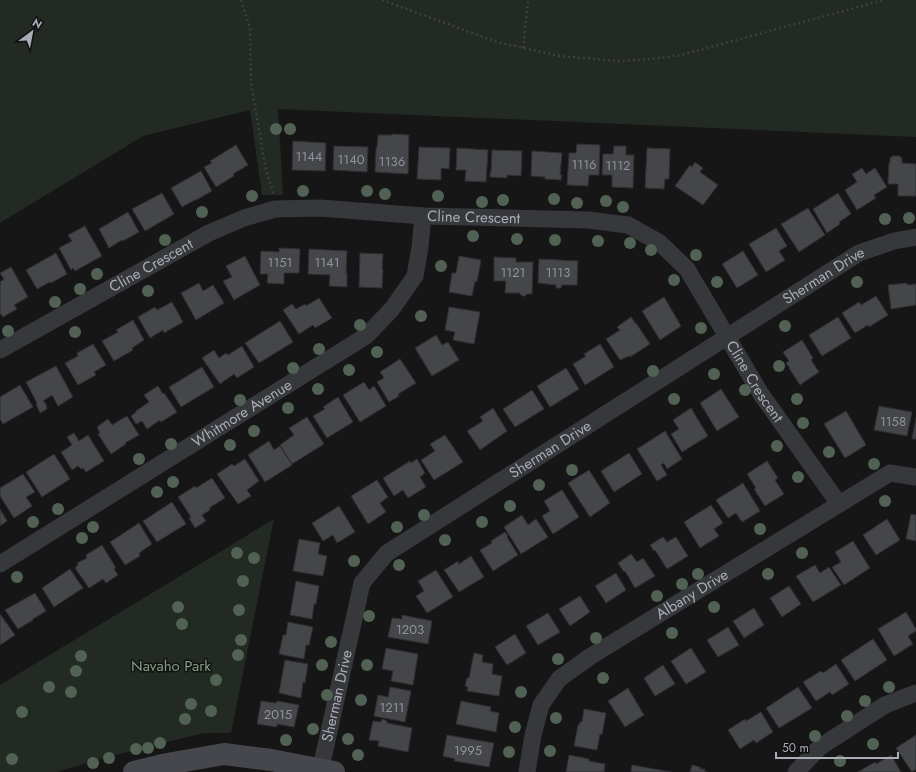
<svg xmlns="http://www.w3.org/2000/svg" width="916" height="772" font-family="Jost,sans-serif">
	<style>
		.green { fill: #222a23 }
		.building { fill: #45464a; stroke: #303033 }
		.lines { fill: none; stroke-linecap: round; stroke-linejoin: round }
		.path { stroke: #3d3f43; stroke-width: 2.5; stroke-dasharray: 2 3; stroke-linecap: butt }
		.street { stroke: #37383c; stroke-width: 17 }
		.secondary { stroke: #45474c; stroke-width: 22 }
		.tree { fill: #516153 }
		.labels { text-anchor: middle; stroke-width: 3; stroke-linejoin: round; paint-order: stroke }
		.number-label { font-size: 13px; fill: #90939b }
		.street-label { font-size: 15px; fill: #a9adb6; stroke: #111112 }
		.park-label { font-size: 15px; fill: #829f84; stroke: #111112 }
	</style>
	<rect width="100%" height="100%" fill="#161617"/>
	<g class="green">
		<polygon points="0,0 916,0 916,137 278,109 283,195 262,195 250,110 143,136 0,223"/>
		<polygon points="274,519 231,733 204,733 107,757 57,772 0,772 0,685"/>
	</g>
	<g class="building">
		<polygon points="392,134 409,135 408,174 375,172 376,148 377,147 378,135 392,135"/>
		<polygon points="293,141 326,143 325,171 292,170"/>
		<polygon points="577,144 600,145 599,175 589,175 588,186 567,185 569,153 576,153"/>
		<polygon points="236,145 248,165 233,174 234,176 216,187 204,167 212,163 210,161"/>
		<polygon points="334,146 368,147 367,172 333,170"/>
		<polygon points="614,146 626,146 626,155 634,155 633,188 612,187 612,175 602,175 603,154 613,154"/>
		<polygon points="419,147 450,148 449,169 441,168 441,180 417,179"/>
		<polygon points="457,148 488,150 486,182 465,181 466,170 456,170"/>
		<polygon points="647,148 670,149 669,179 665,179 664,189 645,188"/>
		<polygon points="492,150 522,151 521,176 507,175 507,178 490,177 490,172 491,172"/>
		<polygon points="532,151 562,153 560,175 562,175 561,180 545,179 545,177 531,176"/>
		<polygon points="893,156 900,156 902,159 902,163 916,164 916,196 898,196 898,184 888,184 889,163 890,163 890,158"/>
		<polygon points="695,162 703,168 700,172 718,185 703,205 675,186 690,165 692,167"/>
		<polygon points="862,168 866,174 875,168 887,187 874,195 876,198 857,210 845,190 857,182 852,174"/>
		<polygon points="201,171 212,191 196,200 195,200 182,207 171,188"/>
		<polygon points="162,193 174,214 145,231 132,209"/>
		<polygon points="838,193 851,214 839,222 840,224 827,233 813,209"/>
		<polygon points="808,208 825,235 799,252 781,224"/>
		<polygon points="128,212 139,232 123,241 122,240 109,248 99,229"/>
		<polygon points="85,226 102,256 75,271 73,268 71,270 59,248 72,241 68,235"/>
		<polygon points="776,228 787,246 779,251 785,260 766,272 749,244"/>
		<polygon points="279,248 300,249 299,273 284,273 284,284 267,283 268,274 260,274 261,251 279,252"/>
		<polygon points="309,249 347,251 346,273 347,273 347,287 329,286 330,275 308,274"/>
		<polygon points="743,251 758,275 737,288 722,264"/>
		<polygon points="56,253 67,274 51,283 50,282 37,289 26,270"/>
		<polygon points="360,253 383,254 382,269 383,269 382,288 359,287"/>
		<polygon points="245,256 260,285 234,300 223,281 232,277 226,266"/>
		<polygon points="459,256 481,260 477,282 475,281 472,296 449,292 452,273 456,273"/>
		<polygon points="494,257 516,258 516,262 533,262 532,294 527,294 525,296 522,296 519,293 505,293 506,281 494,281"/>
		<polygon points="539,259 578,261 577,285 562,285 561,288 556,288 556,285 538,283"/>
		<polygon points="11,267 28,297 14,305 17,309 3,317 0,313 0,285 1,285 0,282 4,279 0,273"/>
		<polygon points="199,283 203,291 213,285 224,303 196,320 181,293"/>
		<polygon points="907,283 907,285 916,284 916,305 891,309 888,285"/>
		<polygon points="876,296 888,315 869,327 868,325 855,333 842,313 859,302 861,305"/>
		<polygon points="664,297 681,326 660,340 642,311"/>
		<polygon points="319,298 332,318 315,328 313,325 299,334 283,310 292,304 296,309 305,304 306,306"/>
		<polygon points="172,302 183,322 164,333 163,330 150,338 138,317 155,307 157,310"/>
		<polygon points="449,307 480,312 474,344 453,340 455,332 445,330"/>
		<polygon points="631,317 636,324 636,323 650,344 630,357 629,356 620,360 606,339 620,330 617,327"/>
		<polygon points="838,317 851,338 822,356 809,335"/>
		<polygon points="133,320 144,340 132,348 133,350 114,361 102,341 118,332 116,330"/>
		<polygon points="280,321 293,342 259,363 245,343"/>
		<polygon points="436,335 442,345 448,342 459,360 432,376 415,348"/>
		<polygon points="802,340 813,358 811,360 819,372 800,385 789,368 790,368 786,363 789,361 783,352"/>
		<polygon points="93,344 106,365 94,372 96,375 78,385 65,363 78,356 77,353"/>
		<polygon points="600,344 614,367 585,385 573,364 586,356 584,354"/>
		<polygon points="242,346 254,367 237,378 234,374 220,384 202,358 214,350 219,358 226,353 228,355"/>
		<polygon points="400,359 416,383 398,394 399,396 389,402 377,382 384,378 380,372"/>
		<polygon points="56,366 73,397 58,406 52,395 43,401 46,404 47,409 40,413 36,404 37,403 26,382"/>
		<polygon points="202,367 214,387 181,407 169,387"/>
		<polygon points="566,368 579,389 550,407 537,386"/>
		<polygon points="364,382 369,390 374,386 386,406 360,422 343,395"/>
		<polygon points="20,385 33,407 3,424 0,419 0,397"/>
		<polygon points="158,386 163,394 164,393 177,412 161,422 160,420 147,429 142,421 136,424 131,416 136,412 136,411 149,402 144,395"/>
		<polygon points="721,389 739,417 717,431 700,403"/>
		<polygon points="532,390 544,409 515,427 503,409"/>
		<polygon points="338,397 353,422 327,438 313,416 325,409 323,407"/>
		<polygon points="879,406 912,412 907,436 874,430"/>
		<polygon points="493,408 507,431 480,450 467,431 483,421 480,417"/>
		<polygon points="691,408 708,436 682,452 671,434 679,429 673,420"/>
		<polygon points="846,411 866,445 845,458 824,424"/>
		<polygon points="127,416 139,435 125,443 126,444 111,454 98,434 100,433 97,427 108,419 112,425"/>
		<polygon points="307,417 324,444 292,464 280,445 294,435 289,428"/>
		<polygon points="916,418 916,439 912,439"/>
		<polygon points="665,431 682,459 667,469 664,463 661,465 667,475 657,481 637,449"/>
		<polygon points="74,433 79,441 88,435 104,461 86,472 83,468 81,469 78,466 72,470 61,452 72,445 67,437"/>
		<polygon points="445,435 463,462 434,480 421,460 435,451 430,444"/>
		<polygon points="269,441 274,450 280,446 292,465 265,482 248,455"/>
		<polygon points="629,453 642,474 614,492 601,471"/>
		<polygon points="54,454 70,479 42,497 26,472"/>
		<polygon points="245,459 259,481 247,490 251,496 238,504 217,474 232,464 234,466"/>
		<polygon points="417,459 425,473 420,477 426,487 408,498 403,490 394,496 383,478 410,461 411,463"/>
		<polygon points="767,461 778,478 775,480 784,494 765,506 754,489 756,488 747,474"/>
		<polygon points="589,470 610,503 590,517 568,483"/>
		<polygon points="23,474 35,492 26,497 32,506 14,518 0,496 0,488"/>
		<polygon points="212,478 225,498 209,508 210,510 202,515 206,521 195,528 189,518 191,517 178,497 195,486 196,488"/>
		<polygon points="377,480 388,497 380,503 386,512 368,524 351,496"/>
		<polygon points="743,483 760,511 742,522 736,513 728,518 716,500"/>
		<polygon points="562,490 579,517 553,534 542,516 550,511 544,501"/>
		<polygon points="172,502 186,524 157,542 143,521"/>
		<polygon points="711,505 723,523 714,529 719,536 700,548 684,522"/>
		<polygon points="339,506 355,532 337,543 333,535 323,541 312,523"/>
		<polygon points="0,509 7,521 0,526"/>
		<polygon points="911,514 916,515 916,541 906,539"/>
		<polygon points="522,515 528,525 536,519 548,537 521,554 504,527"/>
		<polygon points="887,519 900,540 876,555 863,535"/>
		<polygon points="139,523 152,544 139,553 140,556 125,565 110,542"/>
		<polygon points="505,532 508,536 507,537 518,555 493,571 480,550 492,543 491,541"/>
		<polygon points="663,537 667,542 676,537 688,556 667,569 655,550 654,551 650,545"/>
		<polygon points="299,539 320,543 318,554 327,556 323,576 293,571"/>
		<polygon points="853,541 870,568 844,585 832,567 841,562 835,552"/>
		<polygon points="102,545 116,568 114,569 118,575 106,583 103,579 89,588 75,568 78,565 77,563 87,558 86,555"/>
		<polygon points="631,554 637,562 643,558 655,576 635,588 625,571 624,572 618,563"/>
		<polygon points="471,556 484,577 459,592 447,574 444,570 458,561 459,564"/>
		<polygon points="815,565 820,573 829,567 841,585 813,602 796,576"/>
		<polygon points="70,569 83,588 54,607 42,588"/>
		<polygon points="436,570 453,597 427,613 416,596 424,591 418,581"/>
		<polygon points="616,573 626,590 606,603 595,586"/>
		<polygon points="296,581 319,586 316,604 314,604 312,619 290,615"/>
		<polygon points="789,586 801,604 782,617 770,598"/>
		<polygon points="35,593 46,611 33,619 33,620 18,629 5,610"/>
		<polygon points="580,596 590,612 570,626 559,609"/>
		<polygon points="754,608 764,625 744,638 733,621"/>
		<polygon points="906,612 916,629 916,631 908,636 913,644 894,656 878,629"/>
		<polygon points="548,613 560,632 538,645 526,626"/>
		<polygon points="0,614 15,635 0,645"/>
		<polygon points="402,615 432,621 428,644 388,637 392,618 402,619"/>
		<polygon points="288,622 313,627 309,645 306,645 304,659 279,654 283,635 286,635"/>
		<polygon points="728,627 739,645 718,657 707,640"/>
		<polygon points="515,634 526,653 507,665 495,647"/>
		<polygon points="873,639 887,660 855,681 841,660"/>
		<polygon points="386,648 418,654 413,685 391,681 393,671 382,669"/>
		<polygon points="691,648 706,672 686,684 671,661"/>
		<polygon points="474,653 483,655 482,662 493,664 492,674 502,676 499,696 467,691 468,687 465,686 467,678 469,678"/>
		<polygon points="285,660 308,664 305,683 303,682 301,698 279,693"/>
		<polygon points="836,664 849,684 832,695 830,692 816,701 803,682 821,671 823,673"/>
		<polygon points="663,665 675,684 655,696 644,678"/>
		<polygon points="390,687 411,691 405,722 374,716 378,695 388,697"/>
		<polygon points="798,687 812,708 779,728 766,708"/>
		<polygon points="628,688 644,715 625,727 608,701"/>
		<polygon points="261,701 276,703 277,701 299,705 294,727 277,724 277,727 257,724"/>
		<polygon points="461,701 491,707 490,711 499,713 496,732 456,724"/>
		<polygon points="584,709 606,713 602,735 600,734 597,750 574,746 578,725 579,725 580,722 582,722"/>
		<polygon points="761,712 773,732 756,743 754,740 740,749 728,730 745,719 746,721"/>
		<polygon points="382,719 387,721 387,723 412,728 408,752 378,746 379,741 369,740 373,721 381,722"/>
		<polygon points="447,735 494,743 489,767 454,761 455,759 443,756"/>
		<polygon points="916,735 916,769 912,772 896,748"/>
		<polygon points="569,755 589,759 589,761 605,764 604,772 566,772"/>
		<polygon points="891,755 901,772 858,772 875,762 876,764"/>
		<polygon points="632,765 671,772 631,772"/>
		<polygon points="692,765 700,767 700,769 705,769 704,771 707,772 690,772"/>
	</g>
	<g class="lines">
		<g class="path">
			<polyline points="241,0 250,28 251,83 265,166 273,193"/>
			<polyline points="382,0 497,42 560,56 619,61 651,59 681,55 884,0"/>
			<polyline points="523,48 528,0"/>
		</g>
		<g class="street">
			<path id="s1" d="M0 350 209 233 244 218 275 209 320 208 423 216 588 220 628 225 660 243 687 269 761 394 839 504"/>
			<path id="s2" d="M0 564 366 336 392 309 415 276 420 247 423 216"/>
			<path id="s3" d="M320 772 362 583 387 553 859 253 894 241 916 237"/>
			<path id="s4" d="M527 772 533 735 541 705 559 679 591 656 890 473 916 477"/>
			<polyline points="796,772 820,747 885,705 916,693"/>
		</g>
		<polyline class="secondary" points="134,772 167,764 224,754 271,760 334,772"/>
	</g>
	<g class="tree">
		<circle cx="276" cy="129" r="6"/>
		<circle cx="290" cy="129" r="6"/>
		<circle cx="303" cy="191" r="6"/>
		<circle cx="367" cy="191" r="6"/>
		<circle cx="385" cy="194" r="6"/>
		<circle cx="252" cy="196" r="6"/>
		<circle cx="438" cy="196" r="6"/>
		<circle cx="554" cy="199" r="6"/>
		<circle cx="503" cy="200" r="6"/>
		<circle cx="606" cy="201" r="6"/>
		<circle cx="482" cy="202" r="6"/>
		<circle cx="577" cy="203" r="6"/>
		<circle cx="623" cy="207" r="6"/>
		<circle cx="202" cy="212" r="6"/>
		<circle cx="909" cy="218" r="6"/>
		<circle cx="885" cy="219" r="6"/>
		<circle cx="473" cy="236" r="6"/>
		<circle cx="517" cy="239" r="6"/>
		<circle cx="165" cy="240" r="6"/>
		<circle cx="555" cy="240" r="6"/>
		<circle cx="598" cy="241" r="6"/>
		<circle cx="630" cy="243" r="6"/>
		<circle cx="651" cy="250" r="6"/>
		<circle cx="696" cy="255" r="6"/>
		<circle cx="441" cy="266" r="6"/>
		<circle cx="97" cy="274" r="6"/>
		<circle cx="674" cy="280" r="6"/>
		<circle cx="717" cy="282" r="6"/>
		<circle cx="857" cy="282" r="6"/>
		<circle cx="80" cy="289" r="6"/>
		<circle cx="148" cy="291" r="6"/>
		<circle cx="55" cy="302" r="6"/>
		<circle cx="421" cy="316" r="6"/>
		<circle cx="360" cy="325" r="6"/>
		<circle cx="785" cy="326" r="6"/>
		<circle cx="701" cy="328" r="6"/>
		<circle cx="8" cy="331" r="6"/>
		<circle cx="75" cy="332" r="6"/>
		<circle cx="319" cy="349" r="6"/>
		<circle cx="377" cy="352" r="6"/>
		<circle cx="779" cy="366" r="6"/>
		<circle cx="293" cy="368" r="6"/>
		<circle cx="349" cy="370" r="6"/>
		<circle cx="653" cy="371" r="6"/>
		<circle cx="714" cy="374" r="6"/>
		<circle cx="318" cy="389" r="6"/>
		<circle cx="745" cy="390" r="6"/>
		<circle cx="674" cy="399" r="6"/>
		<circle cx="797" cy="399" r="6"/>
		<circle cx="240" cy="400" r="6"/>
		<circle cx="288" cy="408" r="6"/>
		<circle cx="803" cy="423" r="6"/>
		<circle cx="254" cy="431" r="6"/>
		<circle cx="171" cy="444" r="6"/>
		<circle cx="230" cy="445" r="6"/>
		<circle cx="777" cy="446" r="6"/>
		<circle cx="829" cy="452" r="6"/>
		<circle cx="139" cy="459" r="6"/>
		<circle cx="874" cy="464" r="6"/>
		<circle cx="572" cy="470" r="6"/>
		<circle cx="798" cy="477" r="6"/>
		<circle cx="173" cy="482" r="6"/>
		<circle cx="539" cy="485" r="6"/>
		<circle cx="157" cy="492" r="6"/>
		<circle cx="885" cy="501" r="6"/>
		<circle cx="510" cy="506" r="6"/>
		<circle cx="58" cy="509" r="6"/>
		<circle cx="424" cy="515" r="6"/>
		<circle cx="33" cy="522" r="6"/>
		<circle cx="482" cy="522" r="6"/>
		<circle cx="93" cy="527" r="6"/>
		<circle cx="397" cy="527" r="6"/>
		<circle cx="760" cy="529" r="6"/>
		<circle cx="82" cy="538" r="6"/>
		<circle cx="445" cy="540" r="6"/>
		<circle cx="237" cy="553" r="6"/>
		<circle cx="802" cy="553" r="6"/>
		<circle cx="254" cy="558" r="6"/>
		<circle cx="354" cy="561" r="6"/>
		<circle cx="399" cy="565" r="6"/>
		<circle cx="698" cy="574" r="6"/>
		<circle cx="768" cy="574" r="6"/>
		<circle cx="17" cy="577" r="6"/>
		<circle cx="243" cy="581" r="6"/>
		<circle cx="682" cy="584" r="6"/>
		<circle cx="657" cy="596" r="6"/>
		<circle cx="178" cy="607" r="6"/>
		<circle cx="714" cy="607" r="6"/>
		<circle cx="239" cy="610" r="6"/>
		<circle cx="369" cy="616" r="6"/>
		<circle cx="182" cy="624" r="6"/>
		<circle cx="672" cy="633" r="6"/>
		<circle cx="596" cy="638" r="6"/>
		<circle cx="241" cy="640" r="6"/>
		<circle cx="331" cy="642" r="6"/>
		<circle cx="238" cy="655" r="6"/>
		<circle cx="81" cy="656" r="6"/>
		<circle cx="558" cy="659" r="6"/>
		<circle cx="322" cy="665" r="6"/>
		<circle cx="367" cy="665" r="6"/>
		<circle cx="76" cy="671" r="6"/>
		<circle cx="603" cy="678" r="6"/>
		<circle cx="216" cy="680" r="6"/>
		<circle cx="49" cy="687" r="6"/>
		<circle cx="889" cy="687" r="6"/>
		<circle cx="71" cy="692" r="6"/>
		<circle cx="521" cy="692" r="6"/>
		<circle cx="327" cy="695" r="6"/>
		<circle cx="361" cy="700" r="6"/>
		<circle cx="865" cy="701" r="6"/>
		<circle cx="191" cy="704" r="6"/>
		<circle cx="211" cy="711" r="6"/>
		<circle cx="22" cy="712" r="6"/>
		<circle cx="847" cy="716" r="6"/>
		<circle cx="556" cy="718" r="6"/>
		<circle cx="185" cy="719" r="6"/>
		<circle cx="515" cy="727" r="6"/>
		<circle cx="313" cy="729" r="6"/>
		<circle cx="815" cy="736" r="6"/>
		<circle cx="348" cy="739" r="6"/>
		<circle cx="286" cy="740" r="6"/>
		<circle cx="160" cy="743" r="6"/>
		<circle cx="873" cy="744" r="6"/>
		<circle cx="148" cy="748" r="6"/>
		<circle cx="136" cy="749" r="6"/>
		<circle cx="550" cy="751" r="6"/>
		<circle cx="509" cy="752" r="6"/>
		<circle cx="358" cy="755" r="6"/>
		<circle cx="109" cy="758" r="6"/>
		<circle cx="12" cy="759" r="6"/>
		<circle cx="840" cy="761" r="6"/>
		<circle cx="93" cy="763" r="6"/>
	</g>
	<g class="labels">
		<g class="number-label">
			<text x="309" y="161">1144</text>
			<text x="351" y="164">1140</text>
			<text x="392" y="166">1136</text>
			<text x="584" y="169">1116</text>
			<text x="618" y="170">1112</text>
			<text x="280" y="267">1151</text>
			<text x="327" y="267">1141</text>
			<text x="513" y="277">1121</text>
			<text x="558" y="277">1113</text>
			<text x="893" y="426">1158</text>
			<text x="410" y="634">1203</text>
			<text x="392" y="712">1211</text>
			<text x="278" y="719">2015</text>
			<text x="468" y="755">1995</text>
		</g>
		<g class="street-label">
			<text dy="5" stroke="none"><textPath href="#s1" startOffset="509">Cline Crescent</textPath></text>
			<text dy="5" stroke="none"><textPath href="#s1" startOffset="173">Cline Crescent</textPath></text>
			<text dy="5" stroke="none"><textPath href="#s3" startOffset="750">Sherman Drive</textPath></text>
			<text dy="5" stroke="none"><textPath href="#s1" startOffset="869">Cline Crescent</textPath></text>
			<text dy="5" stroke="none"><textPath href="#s2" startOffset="285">Whitmore Avenue</textPath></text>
			<text dy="5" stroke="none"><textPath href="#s3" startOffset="426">Sherman Drive</textPath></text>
			<text dy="5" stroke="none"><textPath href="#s4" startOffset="258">Albany Drive</textPath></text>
			<text dy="5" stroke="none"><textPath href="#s3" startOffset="78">Sherman Drive</textPath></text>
		</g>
		<g class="park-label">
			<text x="171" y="671">Navaho Park</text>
		</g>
	</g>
	<g transform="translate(32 32) rotate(32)" stroke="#111112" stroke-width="3" paint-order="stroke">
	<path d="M0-3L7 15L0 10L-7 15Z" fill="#a9adb6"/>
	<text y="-6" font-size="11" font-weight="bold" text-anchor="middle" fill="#a9adb6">N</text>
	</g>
	<path d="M776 752v6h122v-6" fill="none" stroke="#a9adb6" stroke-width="2"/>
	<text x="782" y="752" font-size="12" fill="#a9adb6" stroke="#111112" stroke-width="3" paint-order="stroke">50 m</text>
</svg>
